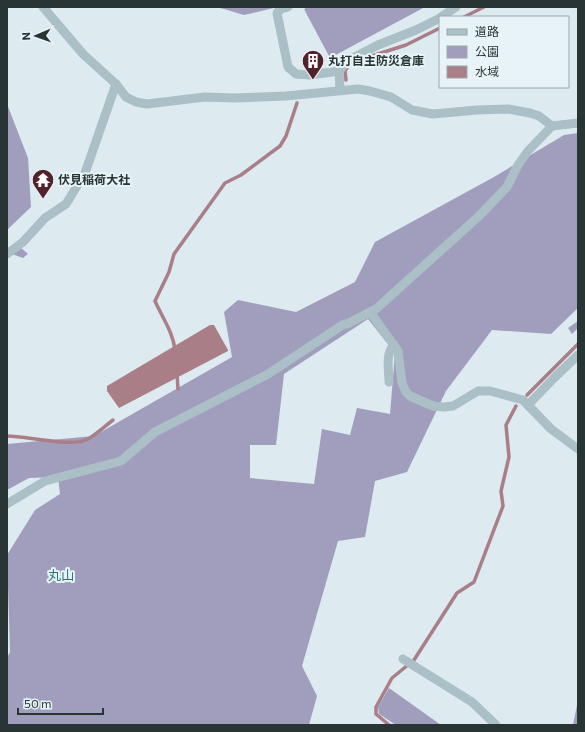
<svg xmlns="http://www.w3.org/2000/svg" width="585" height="732" font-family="Commissioner,'Noto Sans JP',sans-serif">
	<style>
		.green { fill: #a19ebd; fill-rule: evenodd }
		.water { fill: #aa7e87 }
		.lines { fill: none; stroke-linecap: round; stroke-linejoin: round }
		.stream { stroke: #aa7e87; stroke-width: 3.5 }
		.street { stroke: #aac0c6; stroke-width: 9 }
		.labels { text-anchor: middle; stroke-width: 4; stroke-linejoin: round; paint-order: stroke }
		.poi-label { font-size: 12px; font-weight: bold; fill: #293435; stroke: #e8f3f8; text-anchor: start }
		.neighbourhood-label { font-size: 13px; fill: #287776; stroke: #e8f3f8 }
	</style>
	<rect width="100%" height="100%" fill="#ddeaf0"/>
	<g class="green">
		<polygon points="217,7 278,7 244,15"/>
		<polygon points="308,7 425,7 330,58 304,9"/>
		<polygon points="7,104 28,158 31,207 7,230"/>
		<path d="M578 133V308L551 334 492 330 446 391 407 472 375 481 365 537 338 541 302 666 317 696 309 725H7V658L10 652 7 555 35 510 60 494 58 477 29 478 7 490V444L94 436 232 357 224 312 238 300 296 312 355 282 375 242 494 177 564 135ZM368 319 395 353 390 414 357 408 350 435 322 429 314 484 250 478V445H276L284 374Z"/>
		<polygon points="20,247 28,254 23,258 12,254"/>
		<polygon points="578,321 578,328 572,334 568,328"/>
		<polygon points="389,688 441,725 396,725 379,714 378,707"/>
		<polygon points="577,705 578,725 573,725"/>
	</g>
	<polygon class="water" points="210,325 214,325 228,350 228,351 119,408 107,391 107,386"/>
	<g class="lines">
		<g class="stream">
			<polyline points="464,17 484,7"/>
			<polyline points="356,61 406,45 440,28"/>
			<polyline points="346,80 345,71 347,68"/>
			<path d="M175 350C173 332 162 317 155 301L169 272 174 254 225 183 241 175 280 146 286 136 297 103"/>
			<polyline points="177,374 178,389"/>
			<polyline points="527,395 578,344"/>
			<path d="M7 436C27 436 72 448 88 439 97 434 105 426 113 420"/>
			<polyline points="389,725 376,714 376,707 392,678 414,660 457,593 474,582 503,506 501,491 509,457 506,425 516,406"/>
		</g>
		<g class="street">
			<polyline points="43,7 83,54 116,84 126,97 136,102 147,104 205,97 234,98 286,96 358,89 370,91 391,97 412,110 433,114 477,110 508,109 530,113 539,116 552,126 578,123"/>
			<polyline points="288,7 281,9 277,13 288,67 296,74 310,75 339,71"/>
			<polyline points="441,17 456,7"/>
			<polyline points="340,90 339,71 349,60 378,45 416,30 440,18"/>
			<polyline points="7,254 23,242 45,218 66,204 85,173 116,84"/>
			<polyline points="370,312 398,351 402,383 406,392 410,396 433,406 444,407 453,406 478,391 490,391 523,400 551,429 578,449"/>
			<path d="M389 382C389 371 385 353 394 345"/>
			<polyline points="528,405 554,378 578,355"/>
			<polyline points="7,504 45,481 121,461 155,432 268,374 344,324 347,324 376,309 479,216 507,187 518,165 528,151 552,126"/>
			<polyline points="403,659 472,702 496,725"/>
		</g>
	</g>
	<defs>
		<g id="building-pin" transform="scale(1.15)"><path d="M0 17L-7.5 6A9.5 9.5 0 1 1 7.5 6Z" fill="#52222b" stroke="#e8f3f8"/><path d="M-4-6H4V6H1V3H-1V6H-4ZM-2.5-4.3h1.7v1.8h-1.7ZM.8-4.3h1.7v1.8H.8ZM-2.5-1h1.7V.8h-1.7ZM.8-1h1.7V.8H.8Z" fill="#fff"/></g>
		<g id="temple-pin" transform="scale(1.15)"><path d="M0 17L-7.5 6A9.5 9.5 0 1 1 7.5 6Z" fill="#52222b" stroke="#e8f3f8"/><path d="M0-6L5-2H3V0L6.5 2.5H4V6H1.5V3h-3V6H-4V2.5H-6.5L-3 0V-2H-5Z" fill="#fff"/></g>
	</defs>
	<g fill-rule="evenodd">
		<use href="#building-pin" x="313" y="61"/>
		<use href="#temple-pin" x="43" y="180"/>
	</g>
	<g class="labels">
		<g class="poi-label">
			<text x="328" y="65">丸打自主防災倉庫</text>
			<text x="58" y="184">伏見稲荷大社</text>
		</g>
		<g class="neighbourhood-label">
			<text x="61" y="580">丸山</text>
		</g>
	</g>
	<rect width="585" height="732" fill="none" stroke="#293435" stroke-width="16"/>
	<rect x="439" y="16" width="130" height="72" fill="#e8f3f8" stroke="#9ca7aa"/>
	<rect x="447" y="29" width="20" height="6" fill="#aac0c6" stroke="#9ca7aa"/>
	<text x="475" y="36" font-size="12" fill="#293435">道路</text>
	<rect x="447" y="46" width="20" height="12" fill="#a19ebd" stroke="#9ca7aa"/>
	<text x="475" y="56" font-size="12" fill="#293435">公園</text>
	<rect x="447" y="66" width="20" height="12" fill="#aa7e87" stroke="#9ca7aa"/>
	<text x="475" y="76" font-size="12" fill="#293435">水域</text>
	<g transform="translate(36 36) rotate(268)" stroke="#e8f3f8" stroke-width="3" paint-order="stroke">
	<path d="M0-3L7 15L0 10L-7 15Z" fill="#293435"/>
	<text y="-6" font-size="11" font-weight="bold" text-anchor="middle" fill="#293435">N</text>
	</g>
	<path d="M18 708v6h85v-6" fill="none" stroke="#293435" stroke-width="2"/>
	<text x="24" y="708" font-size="12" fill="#293435" stroke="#e8f3f8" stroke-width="3" paint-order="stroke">50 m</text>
</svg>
